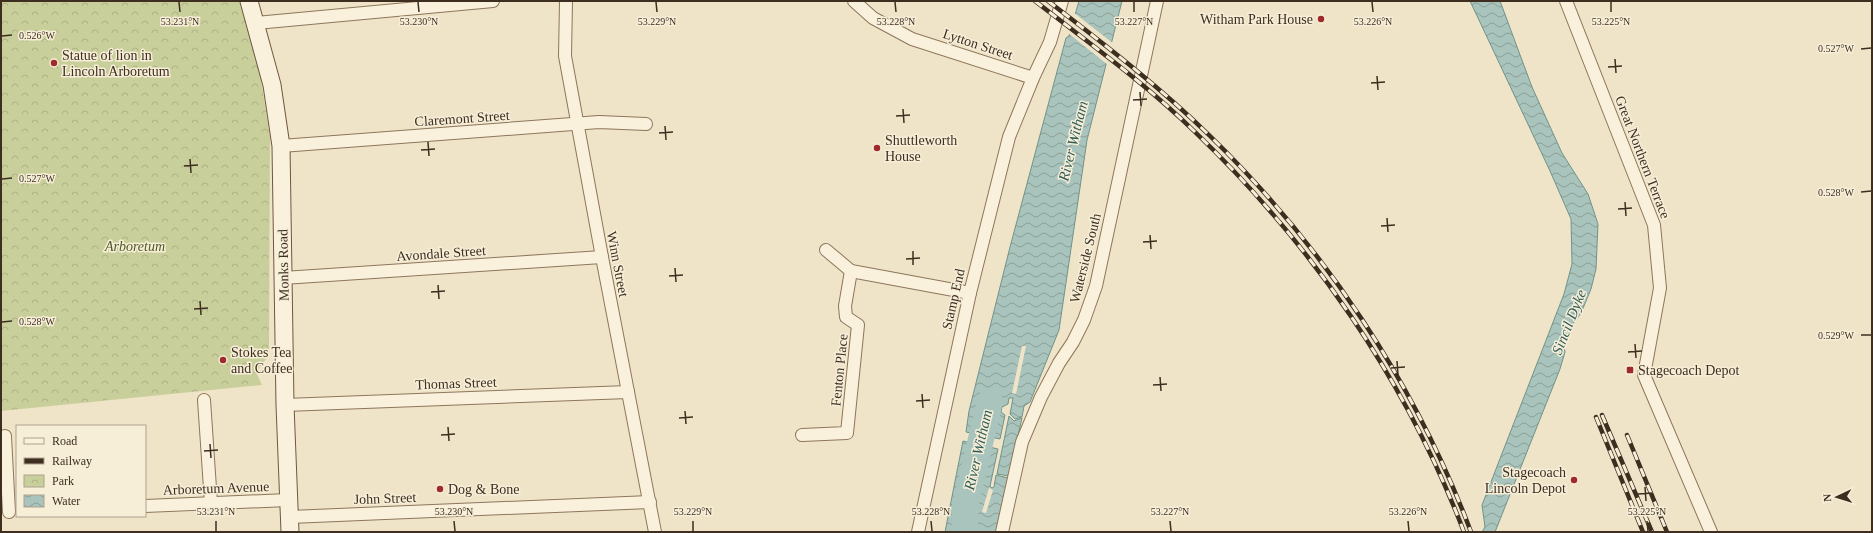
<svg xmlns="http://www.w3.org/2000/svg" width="1873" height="533" font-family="Georgia,serif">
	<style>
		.park { fill: url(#park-crowns) }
		.water { fill: url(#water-waves); stroke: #6f938a }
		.pier { fill: #f0e4c8 }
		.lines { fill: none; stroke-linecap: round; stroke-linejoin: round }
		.river { stroke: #a9c4bc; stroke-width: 26 }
		.minor-casing { stroke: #8d765c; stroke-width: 14 }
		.secondary-casing { stroke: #6f573f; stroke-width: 19 }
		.minor { stroke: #faf1dc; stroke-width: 12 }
		.secondary { stroke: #faf1dc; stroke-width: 17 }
		.rail-casing { stroke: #3d2e20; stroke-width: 4.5 }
		.rail { stroke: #f7eed8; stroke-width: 3; stroke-dasharray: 9; stroke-linecap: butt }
		.ticks { fill: none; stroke: #3d2e20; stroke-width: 1.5 }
		.poi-dot { fill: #9e2a2b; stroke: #f7eed8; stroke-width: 1.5 }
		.labels { text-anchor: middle; stroke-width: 3; stroke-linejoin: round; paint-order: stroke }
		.poi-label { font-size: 14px; fill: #3d2e20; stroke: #f7eed8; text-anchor: start }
		.street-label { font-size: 14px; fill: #3d2e20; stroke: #f7eed8 }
		.park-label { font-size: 14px; font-style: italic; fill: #4d5a26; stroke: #f7eed8 }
		.water-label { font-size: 15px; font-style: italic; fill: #2f5d5a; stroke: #f7eed8 }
		.ticks-label { font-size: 10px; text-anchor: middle; fill: #3d2e20; stroke: #f7eed8; stroke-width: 3; stroke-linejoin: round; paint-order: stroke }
	</style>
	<defs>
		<pattern id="park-crowns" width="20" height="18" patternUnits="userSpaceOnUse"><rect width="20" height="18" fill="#c9cf9b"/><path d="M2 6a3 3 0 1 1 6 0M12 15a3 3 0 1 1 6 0" fill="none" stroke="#aeb285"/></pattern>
		<pattern id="water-waves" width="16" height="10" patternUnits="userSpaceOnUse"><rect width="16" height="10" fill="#a9c4bc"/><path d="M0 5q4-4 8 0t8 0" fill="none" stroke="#8ba098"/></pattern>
	</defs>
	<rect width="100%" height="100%" fill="#f0e4c8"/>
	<polygon class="park" points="1,1 245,1 258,61 270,137 269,355 256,372 262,385 1,411"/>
	<g class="water">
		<polygon points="1079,1 1122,1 1087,140 1059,330 1030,402 1024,406 1022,417 1015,419 1010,414 1013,398 1009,398 1008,404 1002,407 1001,412 1005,415 1000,439 966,432 969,411 1010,247 1066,38 1069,36"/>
		<polygon points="1470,1 1500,1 1532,87 1562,153 1588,194 1598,224 1596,269 1591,289 1581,313 1572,325 1564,347 1565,352 1560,369 1495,532 1482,532 1485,527 1482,505 1564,294 1572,264 1571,219 1550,171"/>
		<polygon points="1009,416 1014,421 1022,418 1009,476 997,474"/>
		<polygon points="963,441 998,449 990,486 992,488 994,487 996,475 1008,478 997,532 945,532"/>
	</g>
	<g class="pier">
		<polygon points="1073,12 1114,44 1108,65 1068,33"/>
		<polygon points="1022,346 1026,346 1016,394 1012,393"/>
		<polygon points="989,488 993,490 986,513 982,512"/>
	</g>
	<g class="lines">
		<polyline class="river" points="965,532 965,507 990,401"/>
		<g class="minor-casing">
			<g id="minor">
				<polyline points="566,1 565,56 602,257 655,532"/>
				<polyline points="854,1 873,18 912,39 1033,78"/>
				<polyline points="1566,1 1654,225 1660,288 1644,375 1711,532"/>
				<polyline points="256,23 493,1"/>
				<polyline points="281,146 599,122 646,124"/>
				<polyline points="826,250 851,271 970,293"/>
				<polyline points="283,278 602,257"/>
				<polyline points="204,400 211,503"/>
				<polyline points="285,405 628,392"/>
				<polyline points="802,435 847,433 858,325 846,317 845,306 851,271"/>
				<polyline points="5,436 9,512"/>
				<polyline points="145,506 288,500"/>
				<polyline points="290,517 650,502"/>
				<polyline points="918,532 970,293 1009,137 1033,78 1050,42 1062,1"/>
				<polyline points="1002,532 1022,442 1041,397 1059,363 1073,342 1084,320 1096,286 1157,1"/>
			</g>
		</g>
		<g class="secondary-casing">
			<polyline id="secondary" points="249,1 272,85 281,146 285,405 290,532"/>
		</g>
		<use href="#minor" class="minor"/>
		<use href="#secondary" class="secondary"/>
		<g class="rail-casing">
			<g id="rail">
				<path d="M1035 1C1089 43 1145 83 1194 131 1311 243 1406 380 1464 532"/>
				<path d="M1048 1C1104 44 1160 87 1210 136 1324 247 1415 383 1471 532"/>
				<polyline points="1602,415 1652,532"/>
				<polyline points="1596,417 1643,532"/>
				<polyline points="1627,435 1667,532"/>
			</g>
		</g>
		<use href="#rail" class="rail"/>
	</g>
	<path class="ticks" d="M179 2 180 12M418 2 419 12M656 2 657 12M895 2 896 12M1134 2V12M1372 2 1373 12M1611 2V12M2 36 12 35M1861 49 1871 48M1615 59 1616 73M1608 67 1622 66M1377 76 1378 90M1371 83 1385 82M1140 92 1141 106M1133 100 1147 99M903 109 904 123M896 116 910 115M665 126 666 140M659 133 673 132M428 142 429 156M421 150 435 149M190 159 191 173M184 166 198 165M2 179 12 178M1861 192 1871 191M1625 202 1626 216M1618 209 1632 208M1387 218 1388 232M1381 226 1395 225M1150 235 1151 249M1143 242 1157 241M913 251V265M906 259 920 258M675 268 676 282M669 276 683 275M438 285 439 299M431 292 445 291M200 301 201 315M194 309 208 308M2 322 12 321M1861 335H1871M1635 344 1636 358M1628 352 1642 351M1397 361 1398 375M1391 368 1405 367M1160 377 1161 391M1153 385 1167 384M922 394 923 408M916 401 930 400M685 411 686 424M679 418 693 417M448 427 449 441M441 435 455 434M210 444 211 458M204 451 218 450M1645 487 1646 501M1638 494 1652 493M216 521V531M454 521 455 531M693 521V531M931 521 932 531M1170 521 1171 531M1408 521 1409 531M1647 521 1648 531"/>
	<g class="poi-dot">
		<circle cx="1321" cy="19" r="4"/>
		<circle cx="54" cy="63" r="4"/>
		<circle cx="877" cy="148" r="4"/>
		<circle cx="223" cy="360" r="4"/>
		<rect x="1626" y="366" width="8" height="8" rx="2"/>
		<circle cx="1574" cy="480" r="4"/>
		<circle cx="440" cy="489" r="4"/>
	</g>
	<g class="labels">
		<g class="poi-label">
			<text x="1313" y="24" text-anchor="end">Witham Park House</text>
			<text x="62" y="60">Statue of lion in<tspan x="62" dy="16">Lincoln Arboretum</tspan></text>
			<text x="885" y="145">Shuttleworth<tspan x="885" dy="16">House</tspan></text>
			<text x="231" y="357">Stokes Tea<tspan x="231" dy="16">and Coffee</tspan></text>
			<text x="1638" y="375">Stagecoach Depot</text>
			<text x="1566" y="477" text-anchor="end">Stagecoach<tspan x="1566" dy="16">Lincoln Depot</tspan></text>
			<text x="448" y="494">Dog &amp; Bone</text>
		</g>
		<g class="street-label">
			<text transform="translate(978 44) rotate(18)" y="5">Lytton Street</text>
			<text transform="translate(462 118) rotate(-4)" y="5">Claremont Street</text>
			<text transform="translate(1643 157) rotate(69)" y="5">Great Northern Terrace</text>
			<text transform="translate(441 253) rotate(-4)" y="5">Avondale Street</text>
			<text transform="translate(1085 258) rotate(-76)" y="5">Waterside South</text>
			<text transform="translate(618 264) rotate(79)" y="5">Winn Street</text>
			<text transform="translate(283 265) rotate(-91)" y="5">Monks Road</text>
			<text transform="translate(953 299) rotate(-77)" y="5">Stamp End</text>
			<text transform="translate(839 370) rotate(-84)" y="5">Fenton Place</text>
			<text transform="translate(456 383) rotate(-2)" y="5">Thomas Street</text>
			<text transform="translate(216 488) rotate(-2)" y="5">Arboretum Avenue</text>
			<text transform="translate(385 498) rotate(-2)" y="5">John Street</text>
		</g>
		<g class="park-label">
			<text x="135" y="251">Arboretum</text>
		</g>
		<g class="water-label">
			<text transform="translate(1073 141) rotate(-76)" y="5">River Witham</text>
			<text transform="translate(1569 322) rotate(-68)" y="5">Sincil Dyke</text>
			<text transform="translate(978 450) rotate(-77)" y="5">River Witham</text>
		</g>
	</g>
	<g class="ticks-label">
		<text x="180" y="25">53.231°N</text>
		<text x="419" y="25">53.230°N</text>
		<text x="657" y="25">53.229°N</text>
		<text x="896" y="25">53.228°N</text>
		<text x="1134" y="25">53.227°N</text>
		<text x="1373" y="25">53.226°N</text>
		<text x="1611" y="25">53.225°N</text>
		<text x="37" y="39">0.526°W</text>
		<text x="1836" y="52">0.527°W</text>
		<text x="37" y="182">0.527°W</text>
		<text x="1836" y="196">0.528°W</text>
		<text x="37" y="325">0.528°W</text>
		<text x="1836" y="339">0.529°W</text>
		<text x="216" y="515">53.231°N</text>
		<text x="454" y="515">53.230°N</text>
		<text x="693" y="515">53.229°N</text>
		<text x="931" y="515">53.228°N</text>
		<text x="1170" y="515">53.227°N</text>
		<text x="1408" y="515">53.226°N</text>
		<text x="1647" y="515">53.225°N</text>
	</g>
	<rect width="1873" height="533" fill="none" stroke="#3d2e20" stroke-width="4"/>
	<rect x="16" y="425" width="130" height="92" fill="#f7eed8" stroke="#ada18e"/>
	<rect x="24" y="438" width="20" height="6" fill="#faf1dc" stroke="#ada18e"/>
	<text x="52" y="445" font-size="12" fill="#3d2e20">Road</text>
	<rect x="24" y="458" width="20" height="6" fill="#3d2e20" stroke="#ada18e"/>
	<text x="52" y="465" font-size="12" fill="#3d2e20">Railway</text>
	<rect x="24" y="475" width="20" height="12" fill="url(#park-crowns)" stroke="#ada18e"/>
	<text x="52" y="485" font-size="12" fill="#3d2e20">Park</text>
	<rect x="24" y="495" width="20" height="12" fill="url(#water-waves)" stroke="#ada18e"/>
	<text x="52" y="505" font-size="12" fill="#3d2e20">Water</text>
	<g transform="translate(1837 497) rotate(266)" stroke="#f7eed8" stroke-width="3" paint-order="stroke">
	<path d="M0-3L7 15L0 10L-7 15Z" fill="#3d2e20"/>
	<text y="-6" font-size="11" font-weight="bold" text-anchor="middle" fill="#3d2e20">N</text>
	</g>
</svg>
